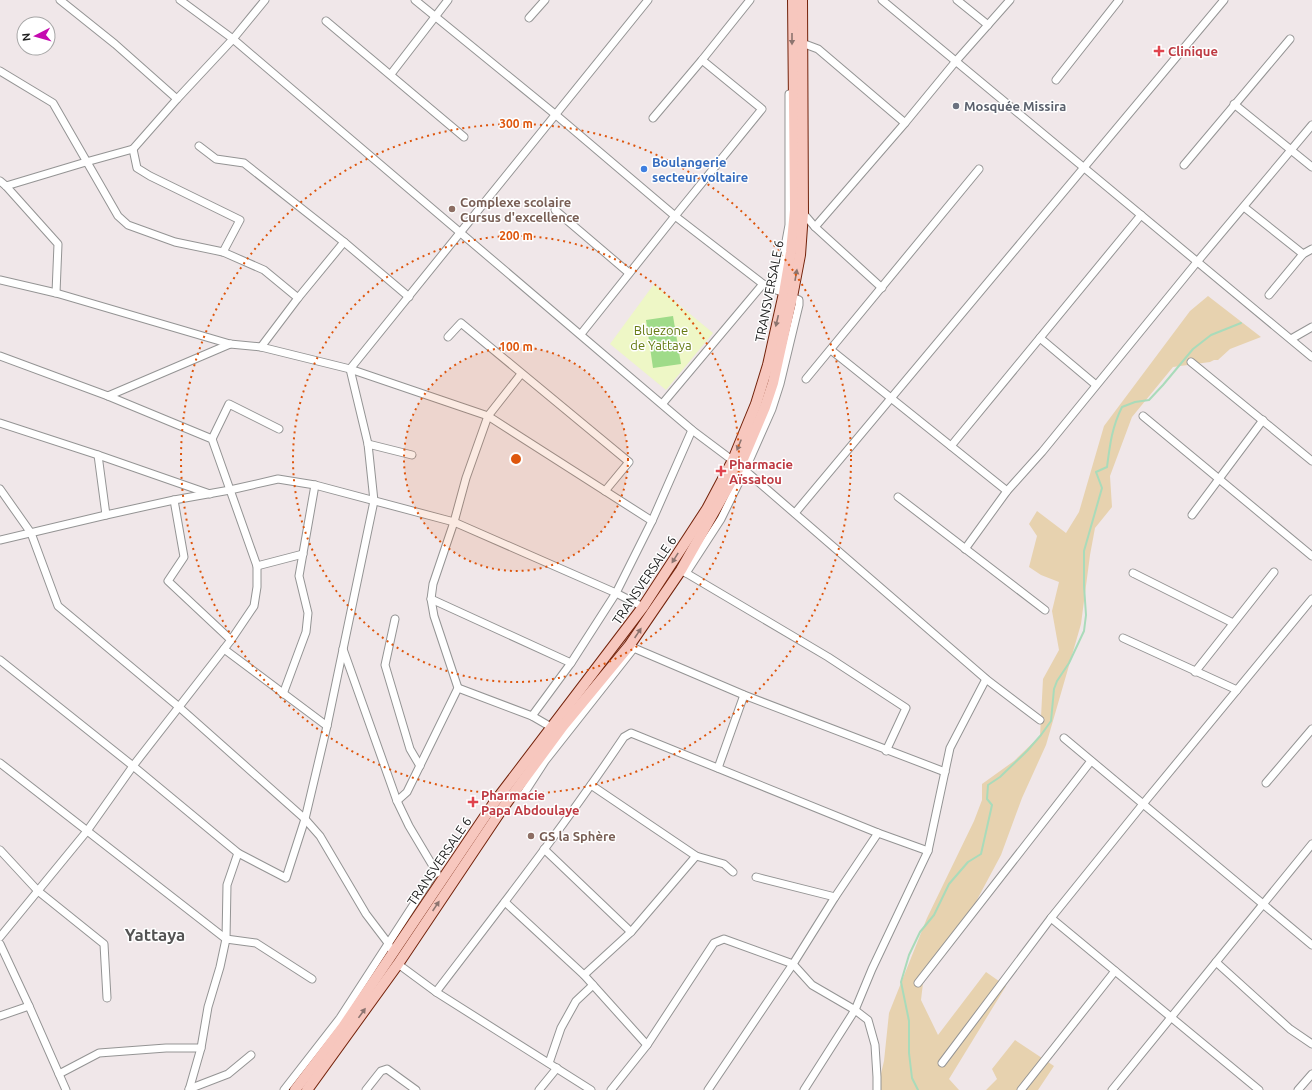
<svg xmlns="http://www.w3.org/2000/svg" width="1312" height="1090" font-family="Ubuntu,sans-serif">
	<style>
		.grass { fill: #e7d2af }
		.park { fill: #eef7c6 }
		.pitch { fill: #9fdb89 }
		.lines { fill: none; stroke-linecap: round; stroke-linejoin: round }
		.stream { stroke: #a9dbba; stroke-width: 2 }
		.minor-casing { stroke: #949494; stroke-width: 9 }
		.secondary-casing { stroke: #73220a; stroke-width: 12 }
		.minor { stroke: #fff; stroke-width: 7 }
		.secondary { stroke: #f7c7be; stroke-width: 10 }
		.oneway { fill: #8c746f }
		.ring { fill: none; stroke: #de560d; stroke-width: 2; stroke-dasharray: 2 4 }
		.health-dot { fill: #e0444e; stroke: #fff; stroke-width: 1.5 }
		.worship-dot { fill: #6b7280; stroke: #fff; stroke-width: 1.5 }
		.shop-dot { fill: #3f7fe0; stroke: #fff; stroke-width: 1.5 }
		.education-dot { fill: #8d6e63; stroke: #fff; stroke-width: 1.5 }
		.labels { text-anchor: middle; stroke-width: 3; stroke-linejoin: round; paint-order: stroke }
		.health-label { font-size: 13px; font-weight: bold; fill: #be3a42; stroke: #fff; text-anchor: start }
		.worship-label { font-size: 13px; font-weight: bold; fill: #5b616d; stroke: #fff; text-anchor: start }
		.shop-label { font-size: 13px; font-weight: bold; fill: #366cbe; stroke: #fff; text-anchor: start }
		.education-label { font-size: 13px; font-weight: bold; fill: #785e54; stroke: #fff; text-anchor: start }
		.street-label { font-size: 13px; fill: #202020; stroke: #fff }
		.park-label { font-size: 13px; fill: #657a11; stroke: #fff }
		.district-label { font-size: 17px; font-weight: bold; fill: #535353; stroke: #fff }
		.centre { fill: #de560d; stroke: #fff; stroke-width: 2 }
		.ring-label { font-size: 12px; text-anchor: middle; font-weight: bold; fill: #de560d; stroke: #fff; stroke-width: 3; stroke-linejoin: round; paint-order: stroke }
	</style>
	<rect width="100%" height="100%" fill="#f0e7e9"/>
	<g class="grass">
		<polygon points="1208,296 1261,337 1230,349 1218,360 1214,360 1210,362 1173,367 1132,417 1110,476 1112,507 1095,528 1090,555 1081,624 1046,745 1022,798 1001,855 971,911 940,951 923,983 921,1000 938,1035 986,972 1006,986 949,1079 959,1090 877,1090 884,1061 889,1013 927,918 974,821 982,800 982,784 1014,761 1040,736 1043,679 1059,650 1052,611 1059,582 1041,575 1029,567 1037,536 1029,524 1037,511 1066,533 1079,512 1104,426 1190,311"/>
		<polygon points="1015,1040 1054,1066 1038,1090 986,1090 997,1079 992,1069"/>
	</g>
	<polygon class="park" points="654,284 713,333 666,390 610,344"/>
	<polygon class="pitch" points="673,316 681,364 653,368 646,320"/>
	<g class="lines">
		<path class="stream" d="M918 1090 912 1078 909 1053V1021L901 982 909 955 920 932 934 915 949 884 968 862 981 854 992 805 987 799 988 785 1000 777 1027 751 1041 735 1051 721 1054 689 1057 681 1069 663 1084 631 1086 615 1084 586V551L1102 488 1096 472 1107 467C1110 444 1112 427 1122 407L1135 402 1149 400 1163 385 1193 349 1211 335 1241 323"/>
		<g class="minor-casing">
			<g id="minor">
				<polyline points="60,0 115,44 177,99"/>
				<polyline points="180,0 233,39 692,430 740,466 986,679 1040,720"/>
				<polyline points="415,0 556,115 675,216 763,284 784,293"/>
				<polyline points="882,0 1312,357"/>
				<polyline points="957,0 988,25"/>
				<polyline points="529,18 545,0"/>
				<polyline points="326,21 464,137"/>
				<polyline points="802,43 818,49 905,123"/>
				<polyline points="0,71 53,103 118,216 128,225 175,242 223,252 264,270 298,298"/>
				<polyline points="391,74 448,0"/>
				<polyline points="1056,80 1119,0"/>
				<polyline points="1234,104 1312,167"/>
				<polyline points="653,118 702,60 750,0"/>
				<polyline points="199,146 216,159 244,163 344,242 409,297"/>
				<polyline points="133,149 137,168 150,176 240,220 223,252"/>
				<polyline points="1184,165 1290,39"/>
				<polyline points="0,181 6,186 58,244 56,293"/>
				<polyline points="6,186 86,162 133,149 177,99 233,39 265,0"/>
				<polyline points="1244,207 1303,254"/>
				<polyline points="555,210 629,273"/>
				<polyline points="803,213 815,227 905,123 956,61 1010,0"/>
				<polyline points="815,227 882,288"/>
				<polyline points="0,280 56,293 230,344 261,347 350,369 488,416 652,521"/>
				<polyline points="777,290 789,225 789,94 793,93"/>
				<polyline points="1269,295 1303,254 1312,249"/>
				<polyline points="581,334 675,216 762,109 702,60"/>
				<polyline points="448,337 461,323 629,462 605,491"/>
				<polyline points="1040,338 1096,385"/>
				<polyline points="1291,339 1312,327"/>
				<polyline points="261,347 298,298 344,242"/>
				<polyline points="831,350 1007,491"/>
				<polyline points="0,356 108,396 230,344"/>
				<polyline points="1191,362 1312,461"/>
				<polyline points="806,379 979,169"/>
				<polyline points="663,403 763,284"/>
				<polyline points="1143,416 1312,556"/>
				<polyline points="0,423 98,455 210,494"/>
				<polyline points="212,439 229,404 279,429"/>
				<polyline points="368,444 412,455"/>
				<polyline points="951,446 1141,215"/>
				<polyline points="98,455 106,515"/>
				<polyline points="0,489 31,533 58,606 179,707 305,819 320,836 366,914 388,943 393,953"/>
				<polyline points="898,497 1045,610"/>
				<polyline points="174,500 184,557 168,581 231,640"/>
				<polyline points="795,513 1224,0"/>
				<polyline points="1192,515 1263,420"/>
				<polyline points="0,540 106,515 174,500 230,490 278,479 315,485 454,522 616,593 643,607"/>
				<polyline points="965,549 1007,491 1042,452 1197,262 1312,125"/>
				<polyline points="257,566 303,554"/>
				<polyline points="681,570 828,657 906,708 886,751"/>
				<polyline points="686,573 721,519 745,470 772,409 780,384 799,305 799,300 792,297"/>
				<polyline points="1133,573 1233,623"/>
				<polyline points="431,599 571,663"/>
				<polyline points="395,619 385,665 410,749 420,766"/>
				<polyline points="1123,638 1237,690"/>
				<polyline points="629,646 744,695 945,772"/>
				<polyline points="224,649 327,726"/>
				<polyline points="343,649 397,801 409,826 437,873"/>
				<polyline points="0,660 133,766 238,853 286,878 305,819 327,726 374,501 368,444 350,369 648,0"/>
				<polyline points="1195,672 1274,572"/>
				<polyline points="458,688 532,716 551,727"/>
				<polyline points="283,694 306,632 308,613 299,576 315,485"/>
				<polyline points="532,716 571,663 616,593 652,521 692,430"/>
				<polyline points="1064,738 1312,945"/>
				<polyline points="0,763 226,939 256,943 312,979"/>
				<polyline points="718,768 744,695"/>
				<polyline points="1266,783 1312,729"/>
				<polyline points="513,795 523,795 545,761 634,648"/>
				<polyline points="397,801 407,792 458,688 434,616 431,599 433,584 454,522 466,478 488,416 521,374"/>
				<polyline points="544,849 631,932"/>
				<polyline points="0,850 38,891 104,944 107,998"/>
				<polyline points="696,856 724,864 733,872"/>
				<polyline points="756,877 835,897"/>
				<polyline points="505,902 584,975 647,1045"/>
				<polyline points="1051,918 1259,1090"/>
				<polyline points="0,937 87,831 133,766 231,640 254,606 257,587 257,566 212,439 108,396"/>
				<polyline points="0,944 29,1006 66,1090"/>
				<polyline points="1216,962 1290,1029 1312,1044"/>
				<polyline points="398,964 436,992 591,1090"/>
				<polyline points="584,975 631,932 696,856 591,785"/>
				<polyline points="918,983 1091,761"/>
				<path d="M436 992C500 908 565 825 624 737L631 733 878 833 928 851"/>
				<polyline points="0,1016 29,1006"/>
				<polyline points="549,1063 561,1028 576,1001 593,985"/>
				<polyline points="942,1063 1051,918 1143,804 1312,599"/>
				<polyline points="59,1074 99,1053 166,1048 201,1048"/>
				<polyline points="189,1089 228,1074 251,1055"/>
				<polyline points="189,1090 201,1048 208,1007 220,967 226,939 227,885 238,853"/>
				<polyline points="284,1090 340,1018 436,870"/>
				<polyline points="366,1090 381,1071 387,1069 416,1090"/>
				<polyline points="539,1090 557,1068"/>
				<polyline points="611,1090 647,1045 714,943 724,939 793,964 812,985 855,1010 868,1020 875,1045 877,1077 877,1090"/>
				<polyline points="708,1090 793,964 835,897 878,833"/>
				<polyline points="804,1090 855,1010 872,969 928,851 950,748 986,679"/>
				<polyline points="1021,1090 1115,971"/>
				<polyline points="1112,1090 1312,844"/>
				<polyline points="1298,1090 1312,1074"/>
			</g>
		</g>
		<g class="secondary-casing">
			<g id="secondary">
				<polyline points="295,1090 343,1027 494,803 643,607 707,509 733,460 756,404 768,365 784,293 791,252 795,210 793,0"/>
				<polyline points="307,1090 398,964 502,809 563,726 629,646 681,570 740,466 765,407 773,383 792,297 800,255 803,213 802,0"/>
			</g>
		</g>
		<use href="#minor" class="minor"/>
		<use href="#secondary" class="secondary"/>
	</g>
	<defs><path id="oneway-solid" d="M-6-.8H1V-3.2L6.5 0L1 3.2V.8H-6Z"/></defs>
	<g class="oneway">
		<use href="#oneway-solid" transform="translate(792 39) rotate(90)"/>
		<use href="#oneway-solid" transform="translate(796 275) rotate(-80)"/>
		<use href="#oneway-solid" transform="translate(777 321) rotate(103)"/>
		<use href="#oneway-solid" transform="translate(739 445) rotate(112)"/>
		<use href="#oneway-solid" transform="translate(675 558) rotate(122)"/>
		<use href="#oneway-solid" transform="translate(638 633) rotate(-56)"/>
		<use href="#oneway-solid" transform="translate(436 906) rotate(-56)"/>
		<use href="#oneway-solid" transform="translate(362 1013) rotate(-54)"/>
	</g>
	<circle cx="516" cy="459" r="112" fill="#de560d" fill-opacity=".12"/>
	<g class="ring">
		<circle cx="516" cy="459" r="112"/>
		<circle cx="516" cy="459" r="223"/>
		<circle cx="516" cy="459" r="335"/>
	</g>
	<g class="health-dot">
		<path d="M1157 45h4v4h4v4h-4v4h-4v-4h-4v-4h4z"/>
		<path d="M719 465h4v4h4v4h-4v4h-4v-4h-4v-4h4z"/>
		<path d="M471 796h4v4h4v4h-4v4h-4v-4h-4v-4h4z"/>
	</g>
	<circle class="worship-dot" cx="956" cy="106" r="4"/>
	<circle class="shop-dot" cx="644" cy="169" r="4"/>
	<g class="education-dot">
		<circle cx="452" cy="209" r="4"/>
		<circle cx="531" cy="836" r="4"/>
	</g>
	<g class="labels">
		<g class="health-label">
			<text x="1168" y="56">Clinique</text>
			<text x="729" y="469">Pharmacie<tspan x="729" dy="15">Aïssatou</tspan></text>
			<text x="481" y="800">Pharmacie<tspan x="481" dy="15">Papa Abdoulaye</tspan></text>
		</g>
		<g class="worship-label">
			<text x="964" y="111">Mosquée Missira</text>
		</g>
		<g class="shop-label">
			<text x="652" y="167">Boulangerie<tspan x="652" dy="15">secteur voltaire</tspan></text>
		</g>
		<g class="education-label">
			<text x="460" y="207">Complexe scolaire<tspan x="460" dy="15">Cursus d'excellence</tspan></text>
			<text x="539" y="841">GS la Sphère</text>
		</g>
		<g class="street-label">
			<text transform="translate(769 291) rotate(-79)" y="5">TRANSVERSALE 6</text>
			<text transform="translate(644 580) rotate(-56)" y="5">TRANSVERSALE 6</text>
			<text transform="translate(439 861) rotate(-56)" y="5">TRANSVERSALE 6</text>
		</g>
		<g class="park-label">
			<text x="661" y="335">Bluezone<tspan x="661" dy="15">de Yattaya</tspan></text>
		</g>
		<g class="district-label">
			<text x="155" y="941">Yattaya</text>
		</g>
	</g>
	<circle cx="516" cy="459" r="6" class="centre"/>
	<g class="ring-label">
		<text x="516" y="128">300 m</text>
		<text x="516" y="240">200 m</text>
		<text x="516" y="351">100 m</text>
	</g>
	<g transform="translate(36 36) rotate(264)"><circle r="19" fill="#ffffff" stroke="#a6a6a6"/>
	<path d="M0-3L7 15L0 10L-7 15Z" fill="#c50ab0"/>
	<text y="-6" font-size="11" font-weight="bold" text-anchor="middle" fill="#202020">N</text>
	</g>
</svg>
